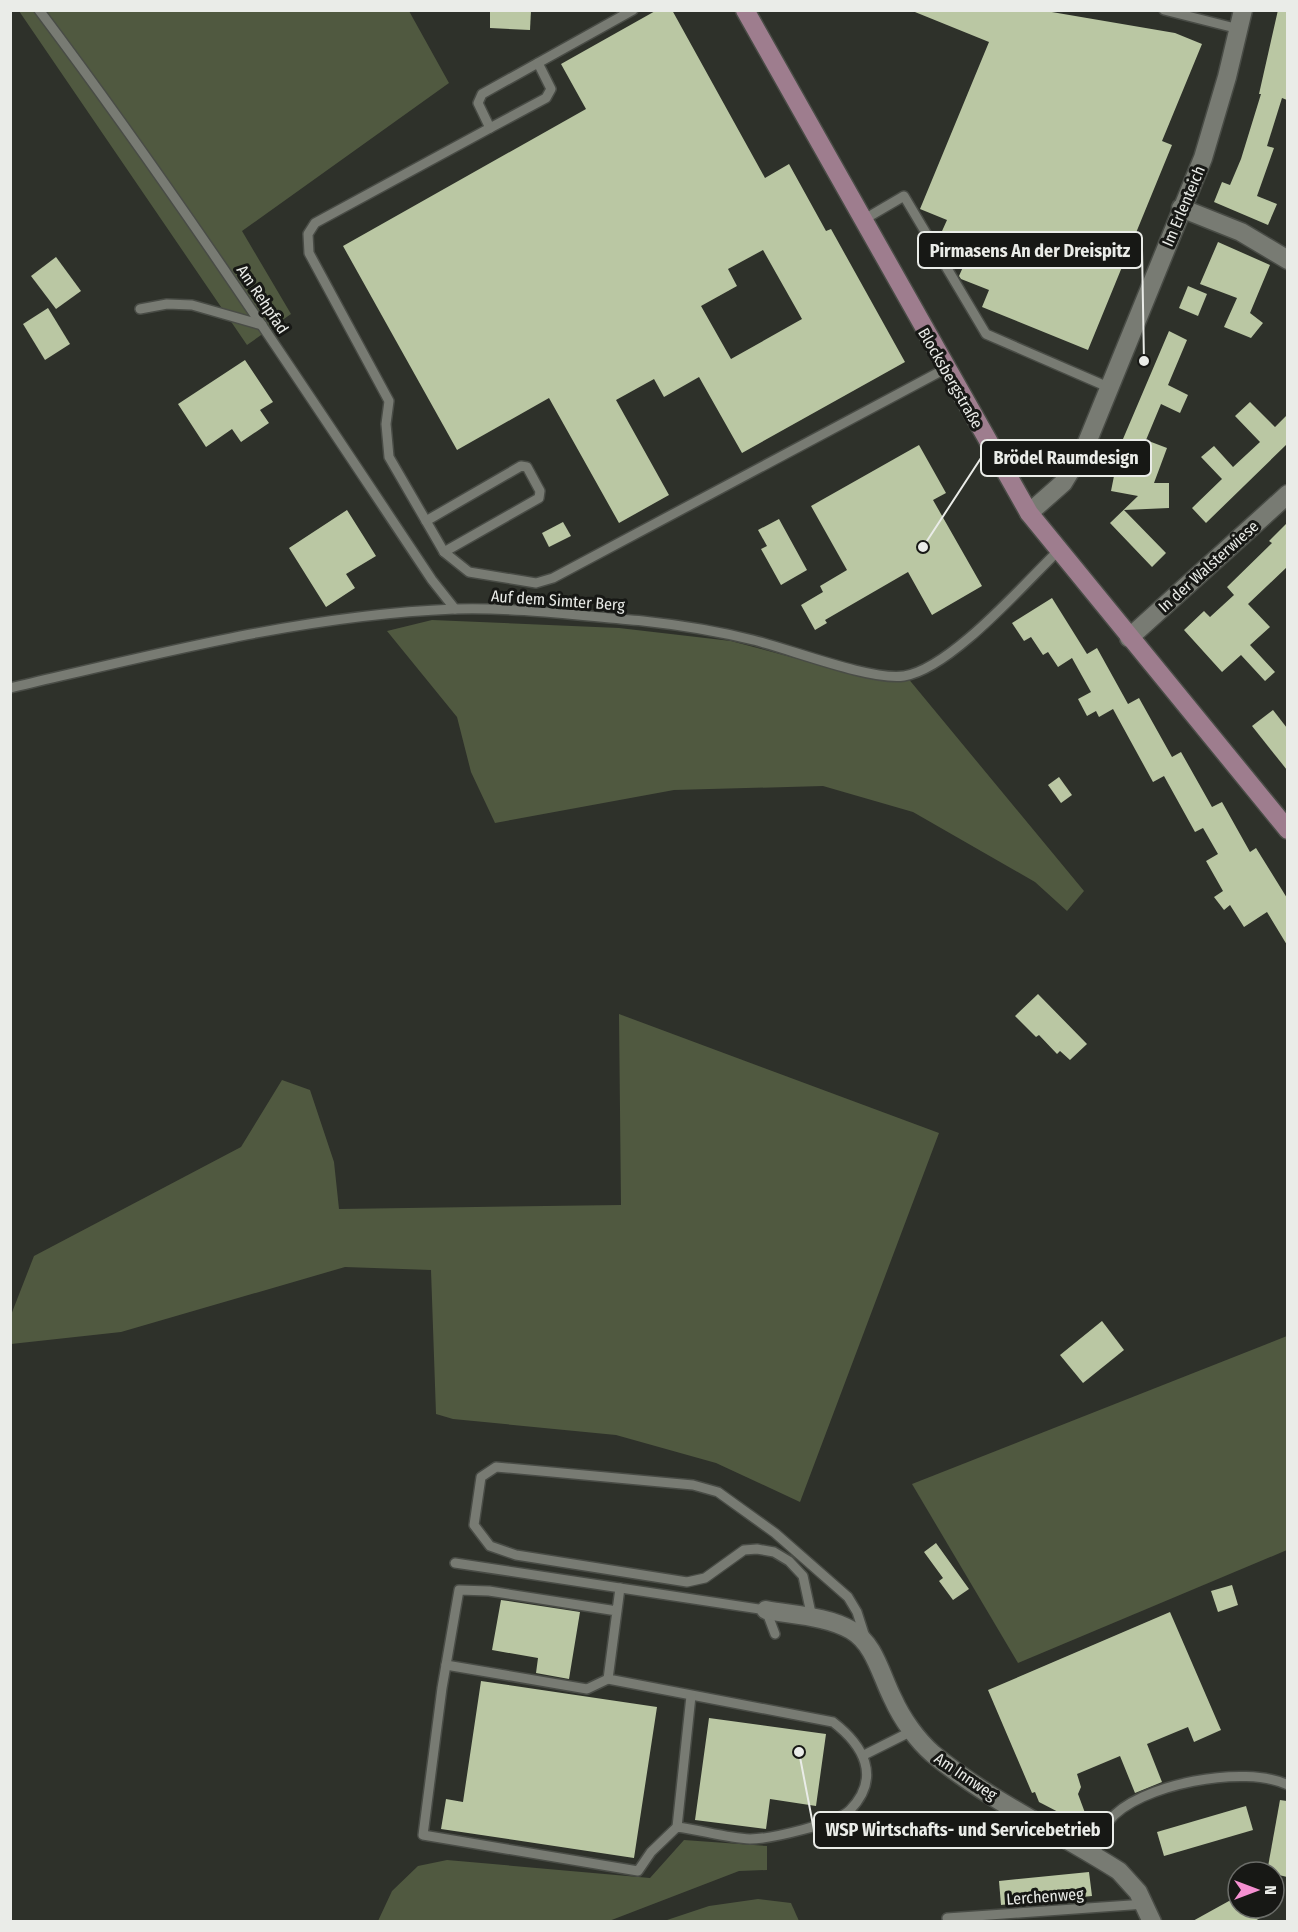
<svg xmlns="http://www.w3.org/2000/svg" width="1298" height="1932" font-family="'Fira Sans Condensed',sans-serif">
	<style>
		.green { fill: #505940 }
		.building { fill: #bac7a3; fill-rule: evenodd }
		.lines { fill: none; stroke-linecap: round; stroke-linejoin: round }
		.lane-casing { stroke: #494c46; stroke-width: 12 }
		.street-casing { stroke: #494c46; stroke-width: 21 }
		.secondary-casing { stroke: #494c46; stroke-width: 21 }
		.lane { stroke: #787b73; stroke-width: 9 }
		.street { stroke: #787b73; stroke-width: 18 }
		.secondary { stroke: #9e7d8e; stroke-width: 18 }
		.labels { text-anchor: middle; stroke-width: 6; stroke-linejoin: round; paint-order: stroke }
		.street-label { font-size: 16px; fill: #eaece8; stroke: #171815 }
		.leader { fill: none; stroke: #eaece8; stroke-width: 2 }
		.callout-dot { fill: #eaece8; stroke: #171815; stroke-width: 2 }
		.callout { fill: #171815; stroke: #eaece8; stroke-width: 2 }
		.callout-label { font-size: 18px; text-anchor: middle; font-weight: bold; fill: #eaece8 }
	</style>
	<rect width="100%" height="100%" fill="#2e312a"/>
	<g class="green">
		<polygon points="19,11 409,11 449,83 242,231 291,314 247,345"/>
		<polygon points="432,620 619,628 731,641 877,680 902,671 1084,891 1067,911 1035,882 913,812 823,786 674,790 495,823 471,772 457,717 387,631"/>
		<polygon points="619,1014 939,1133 800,1502 716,1463 616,1435 453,1419 436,1414 431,1270 345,1267 121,1332 11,1344 11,1315 34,1256 241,1147 282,1080 310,1090 334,1162 339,1209 621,1205"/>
		<polygon points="1287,1336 1287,1550 1018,1663 912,1484"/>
		<polygon points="684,1840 767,1846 767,1870 739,1871 609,1921 378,1921 392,1891 418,1866 447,1860 650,1878"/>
		<polygon points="758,1899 791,1903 799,1921 664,1921 709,1906"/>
	</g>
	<g class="building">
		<polygon points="490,10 531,10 530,30 490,28"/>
		<path d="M657 10H672L765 178 789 164 826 231 831 229 905 362 742 453 699 377 664 397 654 379 616 400 669 495 619 523 549 398 457 450 343 246 586 109 561 64ZM763 250 802 319 731 359 701 306 737 286 728 269Z"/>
		<polygon points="910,10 1040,10 1175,33 1202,44 1162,141 1172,145 1088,350 982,307 989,290 961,279 959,276 967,258 943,249 938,240 947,220 920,209 989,42"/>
		<polygon points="1278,10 1287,10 1287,100 1282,98 1267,146 1274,148 1257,196 1277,204 1268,225 1214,202 1222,182 1230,185 1241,159 1261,94 1259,94"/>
		<polygon points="1218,242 1270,265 1250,313 1263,323 1251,338 1224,327 1237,298 1200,284"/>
		<polygon points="56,257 81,291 56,309 31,276"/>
		<polygon points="1188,286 1207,294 1198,316 1179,308"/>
		<polygon points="48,308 70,344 45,360 23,324"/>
		<polygon points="1169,331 1187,340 1168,385 1188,395 1180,413 1161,404 1146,440 1167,448 1154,483 1169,483 1169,508 1124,510 1166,553 1152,567 1110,523 1138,496 1111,491 1120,446"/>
		<polygon points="245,360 273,402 260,410 269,423 241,442 232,429 206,447 178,404"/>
		<polygon points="1250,402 1275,427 1287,415 1287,444 1206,523 1192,508 1222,479 1201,457 1214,446 1233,467 1260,442 1235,416"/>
		<polygon points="919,445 946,493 933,500 982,586 932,615 908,572 825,620 827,623 815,630 801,605 823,592 820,586 847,570 811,506"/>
		<polygon points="347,510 376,556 346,574 355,588 326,607 289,548"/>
		<polygon points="779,519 807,570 781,585 761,549 767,546 758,530"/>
		<polygon points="563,522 571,536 549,547 542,533"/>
		<polygon points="1287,523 1287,567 1248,604 1270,627 1250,645 1275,672 1265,681 1241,655 1222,672 1184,630 1204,611 1210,617 1234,595 1227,587 1272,543 1269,541"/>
		<polygon points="1052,598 1087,654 1097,648 1128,704 1139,698 1172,757 1181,752 1212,807 1222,802 1250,852 1256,848 1287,898 1287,945 1267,912 1244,927 1230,905 1224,910 1214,897 1223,891 1206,861 1218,854 1203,828 1195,832 1164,776 1153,782 1113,709 1099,717 1096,711 1087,716 1078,699 1091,692 1072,658 1058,667 1048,652 1043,655 1031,637 1024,641 1012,623"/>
		<polygon points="1273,710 1287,728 1287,770 1252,726"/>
		<polygon points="1059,777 1072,795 1061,803 1048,785"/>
		<polygon points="1038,994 1087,1044 1070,1060 1060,1051 1057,1054 1039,1035 1036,1037 1015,1016"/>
		<polygon points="1102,1321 1124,1350 1083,1383 1060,1355"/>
		<polygon points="936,1543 969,1589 953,1600 939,1581 943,1578 924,1552"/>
		<polygon points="1232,1585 1238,1605 1218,1612 1211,1591"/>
		<polygon points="501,1600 580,1612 569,1679 536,1673 538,1658 492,1650"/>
		<polygon points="1170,1612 1221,1730 1194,1742 1188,1727 1147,1744 1162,1782 1135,1793 1120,1756 1077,1774 1081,1787 1078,1794 1091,1829 1039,1802 1035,1792 1032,1793 988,1690"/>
		<polygon points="481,1681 657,1707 634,1858 441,1829 446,1799 463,1802"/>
		<polygon points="709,1718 826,1734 816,1806 770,1799 766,1829 695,1820"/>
		<polygon points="1280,1800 1287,1801 1287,1877 1267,1872"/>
		<polygon points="1246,1806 1253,1830 1164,1856 1157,1832"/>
		<polygon points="1089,1872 1092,1896 1001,1905 999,1881"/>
		<polygon points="1238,1896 1238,1908 1278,1908 1253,1922 1191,1922"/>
	</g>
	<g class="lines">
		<g class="lane-casing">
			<g id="lane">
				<path d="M39 10C178 195 304 388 432 580L455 609"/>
				<polyline points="633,10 482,94 478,103 490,128 315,223 308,234 309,253 389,401 386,424 389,457 444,552 469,572 536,583 553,578 945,369"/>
				<polyline points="1164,10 1239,29"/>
				<polyline points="490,128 546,98 551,89 538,63"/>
				<polyline points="863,220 904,196 986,334 1108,387"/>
				<polyline points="140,309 167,304 192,305 262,325"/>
				<polyline points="426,521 521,466 527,467 540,491 539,498 444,552"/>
				<path d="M10 688C156 654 304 615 454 609 517 607 581 616 643 621 680 625 717 631 753 640 790 649 871 681 904 676 950 669 1023 585 1058 551"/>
				<polyline points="455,1563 766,1610 775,1634"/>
				<path d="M617 1611 489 1591 459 1590 442 1688 423 1835 638 1871 651 1852 677 1827C701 1830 726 1838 750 1839 770 1839 836 1824 850 1810 882 1777 863 1745 833 1722L608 1679 620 1588"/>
				<polyline points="812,1618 803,1576 789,1561 774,1552 757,1549 744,1550 705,1578 687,1582 516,1555 490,1546 474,1525 481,1477 496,1467 693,1485 718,1492 775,1533 848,1597 857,1612 865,1637"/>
				<polyline points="446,1665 587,1689 608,1679"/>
				<polyline points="864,1755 912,1731"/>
				<polyline points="677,1827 691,1696"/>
				<path d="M1095 1856C1099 1844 1101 1831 1109 1821 1137 1784 1246 1764 1288 1785"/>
				<polyline points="948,1922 947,1918 1145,1904"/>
			</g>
		</g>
		<g class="street-casing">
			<g id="street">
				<polyline points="1181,208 1241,232 1288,260"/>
				<polyline points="1029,513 1063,483 1086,445 1203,158 1227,77 1243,10"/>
				<polyline points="1129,638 1288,494"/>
				<path d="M766 1610C793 1615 827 1616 851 1630 875 1644 881 1676 893 1699 902 1719 917 1740 933 1754 988 1800 1058 1832 1119 1871L1138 1892 1152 1922"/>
			</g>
		</g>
		<g class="secondary-casing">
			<polyline id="secondary" points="745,10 1029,513 1288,830"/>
		</g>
		<use href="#lane" class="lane"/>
		<use href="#street" class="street"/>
		<use href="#secondary" class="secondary"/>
	</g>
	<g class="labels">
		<g class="street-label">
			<text transform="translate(1183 206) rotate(-67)" y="6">Im Erlenteich</text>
			<text transform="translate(263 299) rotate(56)" y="6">Am Rehpfad</text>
			<text transform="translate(951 378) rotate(60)" y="6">Blocksbergstraße</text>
			<text transform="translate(1208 566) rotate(-42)" y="6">In der Walsterwiese</text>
			<text transform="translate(558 600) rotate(4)" y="6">Auf dem Simter Berg</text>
			<text transform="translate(966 1776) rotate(34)" y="6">Am Innweg</text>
			<text transform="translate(1045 1896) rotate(-4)" y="6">Lerchenweg</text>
		</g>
	</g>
	<path class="leader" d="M1144 361L1142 250M923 547L981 458M799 1752L814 1830"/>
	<g class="callout-dot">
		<circle cx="1144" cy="361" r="6"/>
		<circle cx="923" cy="547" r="6"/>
		<circle cx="799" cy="1752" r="6"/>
	</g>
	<g class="callout">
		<rect x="918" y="232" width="224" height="36" rx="6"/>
		<rect x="981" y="440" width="170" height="36" rx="6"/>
		<rect x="814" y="1812" width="299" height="36" rx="6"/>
	</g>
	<g class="callout-label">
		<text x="1030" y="257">Pirmasens An der Dreispitz</text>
		<text x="1066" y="464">Brödel Raumdesign</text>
		<text x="963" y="1836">WSP Wirtschafts- und Servicebetrieb</text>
	</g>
	<rect width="1298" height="1932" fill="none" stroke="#eaece8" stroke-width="24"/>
	<g transform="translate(1256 1890) rotate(90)"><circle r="28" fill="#171815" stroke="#6b6d69" stroke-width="1.5"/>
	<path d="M0-4.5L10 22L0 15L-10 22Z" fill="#f590d1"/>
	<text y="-9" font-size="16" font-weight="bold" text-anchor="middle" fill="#eaece8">N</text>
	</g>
</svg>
